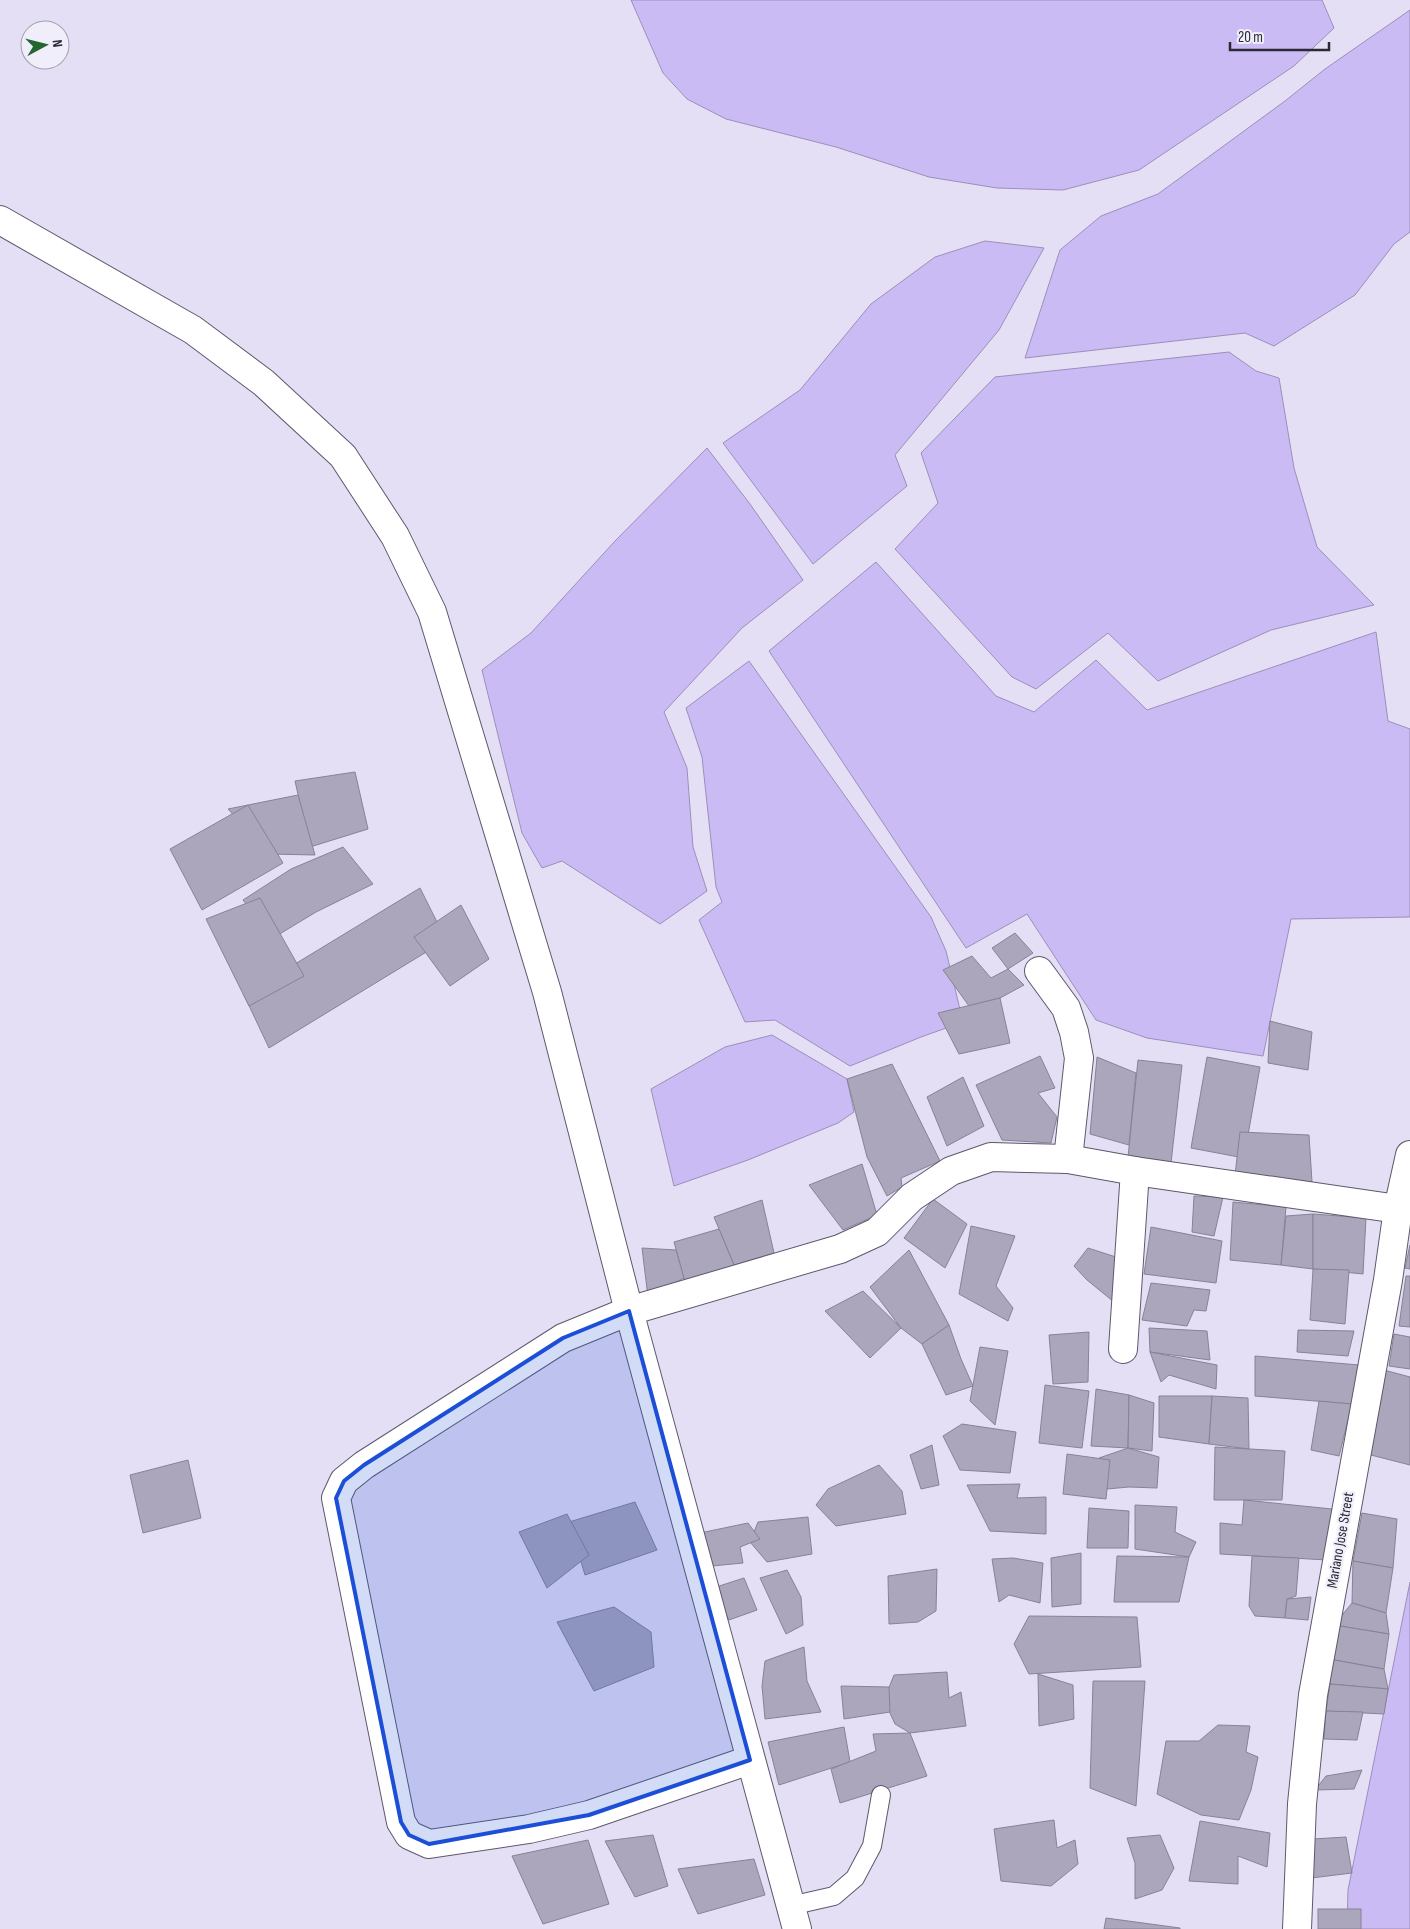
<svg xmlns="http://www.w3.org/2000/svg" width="1410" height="1929" font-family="'Sofia Sans Condensed',sans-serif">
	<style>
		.water { fill: #cbbbf5; stroke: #9b8fba }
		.building { fill: #aba6bb; stroke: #878296 }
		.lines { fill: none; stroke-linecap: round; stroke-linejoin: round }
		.lane-casing { stroke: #5d586b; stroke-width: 20 }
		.street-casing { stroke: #5d586b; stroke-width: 30 }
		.lane { stroke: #fff; stroke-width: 18 }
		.street { stroke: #fff; stroke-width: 28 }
		.marked { fill: #1d4ed8; fill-opacity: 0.2; stroke: #1d4ed8; stroke-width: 4; stroke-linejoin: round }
		.labels { text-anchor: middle; stroke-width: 4.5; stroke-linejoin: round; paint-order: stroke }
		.street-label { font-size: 15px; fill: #2b2931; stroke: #f1eefc }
	</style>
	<rect width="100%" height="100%" fill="#e5dff6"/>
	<g class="water">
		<polygon points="631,0 1322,0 1334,28 1294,66 1139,170 1063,190 997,188 929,177 836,147 726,119 687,99 663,73"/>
		<polygon points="1410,10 1410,232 1394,244 1355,295 1274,346 1245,333 1025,358 1060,250 1101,216 1158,194 1285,101 1325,69"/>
		<polygon points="985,241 1044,248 999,330 895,455 907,486 813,564 723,443 800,390 871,304 935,257"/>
		<polygon points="1229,352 1256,371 1279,378 1294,468 1317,547 1374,605 1271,630 1158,681 1108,633 1036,689 1012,677 895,549 938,503 921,453 995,377"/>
		<polygon points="707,448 750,504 803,580 742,628 664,712 687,768 693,847 707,891 660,924 562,861 542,868 522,833 482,670 531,633 615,541"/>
		<polygon points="876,562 996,696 1034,712 1096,660 1147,710 1376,632 1388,721 1410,729 1410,917 1291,919 1263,1056 1147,1038 1096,1020 1027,914 966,948 769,651"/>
		<polygon points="749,661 931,917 946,951 963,1022 921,1037 850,1066 775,1020 745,1022 699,920 722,902 716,887 702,757 686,708"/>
		<polygon points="772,1035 847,1079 854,1112 838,1123 748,1160 674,1186 651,1089 725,1047"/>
		<polygon points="1410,1582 1410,1929 1347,1929 1348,1890"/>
	</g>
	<g class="building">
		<polygon points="355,772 368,829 310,847 295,781"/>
		<polygon points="298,795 315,855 269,854 228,809"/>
		<polygon points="248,805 283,863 202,910 170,849"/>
		<polygon points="343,847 373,884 316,912 273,938 243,900 291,869"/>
		<polygon points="420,888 446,940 269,1048 244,995"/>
		<polygon points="260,898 304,976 249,1006 206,919"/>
		<polygon points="461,905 489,959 450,986 414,937"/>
		<polygon points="1015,933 1033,953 1008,969 992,948"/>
		<polygon points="972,956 991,978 1008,969 1024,985 1000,998 969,1006 943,970"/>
		<polygon points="1000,998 1010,1043 959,1054 938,1013"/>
		<polygon points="1270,1021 1312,1032 1308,1070 1268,1063"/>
		<polygon points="1040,1056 1055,1088 1038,1093 1057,1117 1051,1143 1002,1140 976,1085"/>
		<polygon points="1097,1057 1136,1073 1129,1145 1090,1134"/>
		<polygon points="1207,1057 1260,1067 1244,1158 1191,1148"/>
		<polygon points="1138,1060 1182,1065 1171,1163 1128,1157"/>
		<polygon points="892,1064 940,1161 901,1178 902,1187 887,1196 867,1157 847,1079"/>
		<polygon points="963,1077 984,1126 947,1146 927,1097"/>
		<polygon points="1240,1132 1309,1135 1312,1182 1235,1175"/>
		<polygon points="862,1164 877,1215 843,1230 809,1185"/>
		<polygon points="1194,1196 1223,1197 1214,1236 1192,1232"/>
		<polygon points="933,1199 967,1224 945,1268 904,1238"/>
		<polygon points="762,1200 774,1253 734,1265 714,1217"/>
		<polygon points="1233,1202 1286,1207 1281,1265 1230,1260"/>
		<polygon points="1313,1214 1313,1269 1281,1265 1286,1216"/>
		<polygon points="1313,1214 1366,1218 1363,1274 1313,1269"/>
		<polygon points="971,1226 1015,1236 996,1286 1013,1308 1008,1321 959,1294"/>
		<polygon points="1151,1227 1222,1241 1216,1283 1144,1274"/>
		<polygon points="719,1229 734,1265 688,1294 674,1242"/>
		<polygon points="1410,1245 1410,1269 1405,1268"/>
		<polygon points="642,1248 676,1250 684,1278 648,1297"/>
		<polygon points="1088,1248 1116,1257 1114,1302 1087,1280 1074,1266"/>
		<polygon points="909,1250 949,1325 922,1344 901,1328 870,1287"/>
		<polygon points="1313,1269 1349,1270 1345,1324 1310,1320"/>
		<polygon points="1406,1276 1410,1276 1410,1327 1399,1326"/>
		<polygon points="1151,1283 1210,1290 1206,1311 1194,1310 1187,1326 1142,1320"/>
		<polygon points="863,1291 901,1328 870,1358 825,1311"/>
		<polygon points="949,1325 961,1359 973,1386 946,1395 922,1344"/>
		<polygon points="1149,1328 1207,1331 1210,1360 1150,1352"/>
		<polygon points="1298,1330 1354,1331 1348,1356 1297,1352"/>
		<polygon points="1089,1332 1088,1382 1053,1384 1049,1335"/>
		<polygon points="1394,1334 1410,1337 1410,1369 1389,1366"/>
		<polygon points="980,1347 1008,1351 995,1425 970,1401"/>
		<polygon points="1150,1352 1217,1365 1216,1389 1169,1375 1161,1382"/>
		<polygon points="1255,1356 1359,1365 1352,1404 1255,1396"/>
		<polygon points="1384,1370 1410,1377 1410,1465 1363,1453"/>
		<polygon points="1045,1385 1089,1391 1082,1448 1039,1443"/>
		<polygon points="1096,1389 1129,1395 1128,1448 1091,1446"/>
		<polygon points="1129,1395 1154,1403 1152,1451 1128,1448"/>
		<polygon points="1159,1396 1212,1396 1209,1444 1159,1437"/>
		<polygon points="1212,1396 1248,1398 1249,1449 1209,1444"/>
		<polygon points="1319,1401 1352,1404 1339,1456 1311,1450"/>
		<polygon points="962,1424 1016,1432 1010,1473 960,1470 943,1436"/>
		<polygon points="932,1445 939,1485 921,1489 910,1455"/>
		<polygon points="1215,1447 1285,1451 1282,1500 1214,1500"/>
		<polygon points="1128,1448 1159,1457 1157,1488 1129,1487 1107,1489 1099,1458"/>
		<polygon points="1067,1454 1110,1460 1106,1499 1063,1494"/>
		<polygon points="188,1460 201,1518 143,1533 130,1475"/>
		<polygon points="879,1465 902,1491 906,1514 836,1526 816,1505 828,1489"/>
		<polygon points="1020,1484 1017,1498 1046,1497 1046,1534 990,1531 967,1485"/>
		<polygon points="1244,1500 1332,1509 1327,1560 1220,1554 1220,1523 1242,1525"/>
		<polygon points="635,1502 657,1550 585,1575 569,1522"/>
		<polygon points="1135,1505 1177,1507 1175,1532 1196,1542 1189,1557 1135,1549"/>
		<polygon points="1089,1508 1129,1511 1128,1548 1087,1548"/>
		<polygon points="1362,1513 1397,1519 1393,1568 1353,1561"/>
		<polygon points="567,1514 589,1555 547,1588 519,1532"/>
		<polygon points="808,1517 812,1554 767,1562 750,1542 758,1522"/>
		<polygon points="748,1523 760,1539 740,1547 743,1563 712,1566 700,1533"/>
		<polygon points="1081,1553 1081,1604 1052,1607 1051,1558"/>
		<polygon points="1117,1556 1189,1557 1179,1602 1114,1602"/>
		<polygon points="1252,1556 1299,1558 1296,1596 1287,1599 1285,1618 1255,1616 1249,1606"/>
		<polygon points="1013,1558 1043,1563 1040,1603 1009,1595 999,1602 992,1559"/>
		<polygon points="1353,1561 1393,1568 1386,1613 1352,1603"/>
		<polygon points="937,1569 936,1611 918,1622 889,1624 888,1576"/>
		<polygon points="787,1570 801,1597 803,1625 786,1634 760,1578"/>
		<polygon points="744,1578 757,1610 729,1620 713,1588"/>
		<polygon points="1311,1597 1308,1620 1285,1618 1287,1599"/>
		<polygon points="1352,1603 1386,1613 1389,1634 1334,1625"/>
		<polygon points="614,1607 651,1632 654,1667 594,1691 557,1622"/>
		<polygon points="1029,1616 1137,1617 1141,1667 1029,1674 1014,1644"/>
		<polygon points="1334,1625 1389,1634 1384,1669 1329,1659"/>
		<polygon points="804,1647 807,1681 821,1712 765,1719 762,1686 765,1661"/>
		<polygon points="1329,1659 1384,1669 1388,1689 1330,1684"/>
		<polygon points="947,1672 949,1698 961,1692 966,1726 910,1733 895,1724 884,1700 894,1675"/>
		<polygon points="1038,1674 1073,1685 1074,1719 1039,1726"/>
		<polygon points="1093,1681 1145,1681 1136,1806 1090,1788"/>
		<polygon points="1330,1684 1388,1689 1384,1714 1326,1711"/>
		<polygon points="841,1686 889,1687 890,1712 844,1719"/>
		<polygon points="1326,1711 1363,1712 1357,1740 1324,1739"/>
		<polygon points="1218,1725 1250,1726 1246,1752 1258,1757 1251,1790 1239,1820 1201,1815 1157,1794 1166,1741 1199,1741"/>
		<polygon points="844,1727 850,1762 779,1785 768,1742"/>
		<polygon points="910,1733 927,1776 840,1803 831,1769 876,1751 873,1734"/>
		<polygon points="1362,1770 1354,1789 1315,1790 1326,1776"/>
		<polygon points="1054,1820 1057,1848 1075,1840 1078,1864 1051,1886 1001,1881 994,1829"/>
		<polygon points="1200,1821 1270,1833 1267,1867 1238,1856 1238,1884 1189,1881"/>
		<polygon points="653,1835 668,1886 635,1897 605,1841"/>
		<polygon points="1160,1835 1174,1868 1162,1890 1135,1899 1135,1863 1127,1838"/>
		<polygon points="1346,1837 1352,1873 1311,1878 1313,1839"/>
		<polygon points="588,1840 609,1904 543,1924 512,1856"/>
		<polygon points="754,1859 765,1895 698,1914 678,1869"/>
		<rect x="1318" y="1909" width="43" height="20"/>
		<polygon points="1106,1918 1180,1928 1180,1929 1104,1929"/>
	</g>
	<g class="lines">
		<g class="lane-casing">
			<polyline id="lane" points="790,1906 834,1896 855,1878 872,1846 881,1795"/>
		</g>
		<g class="street-casing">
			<g id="street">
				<polyline points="0,220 193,330 264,383 343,456 395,536 432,612 547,992 629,1311 797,1929"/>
				<polyline points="1039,971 1066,1008 1074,1032 1079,1058 1068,1159"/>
				<polyline points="1123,1349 1135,1171"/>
				<polyline points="750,1760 589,1815 529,1829 429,1844 409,1835 401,1822 336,1498 344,1481 364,1465 563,1338 629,1311 840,1249 877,1232 912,1197 951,1171 991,1157 1068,1159 1135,1171 1398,1209"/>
				<polyline points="1297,1929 1302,1804 1313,1695 1388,1280 1398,1209 1410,1155"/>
			</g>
		</g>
		<use href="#lane" class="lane"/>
		<use href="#street" class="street"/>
	</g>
	<path class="marked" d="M629 1311 750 1760 589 1815 429 1844 409 1835 401 1822 336 1498 344 1481 364 1465 563 1338Z"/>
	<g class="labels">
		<g class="street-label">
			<text transform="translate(1340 1540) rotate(-80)" y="5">Mariano Jose Street</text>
		</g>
	</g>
	<g transform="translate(45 45) rotate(83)"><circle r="24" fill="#f1eefc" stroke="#a29fab"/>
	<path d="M0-4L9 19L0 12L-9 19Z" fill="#246630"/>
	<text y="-8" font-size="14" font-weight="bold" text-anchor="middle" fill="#2b2931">N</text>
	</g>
	<path d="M1230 42v8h99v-8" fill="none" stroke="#2b2931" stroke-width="2.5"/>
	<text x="1238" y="42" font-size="15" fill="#2b2931" stroke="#f1eefc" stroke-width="4" paint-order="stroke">20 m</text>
</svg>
